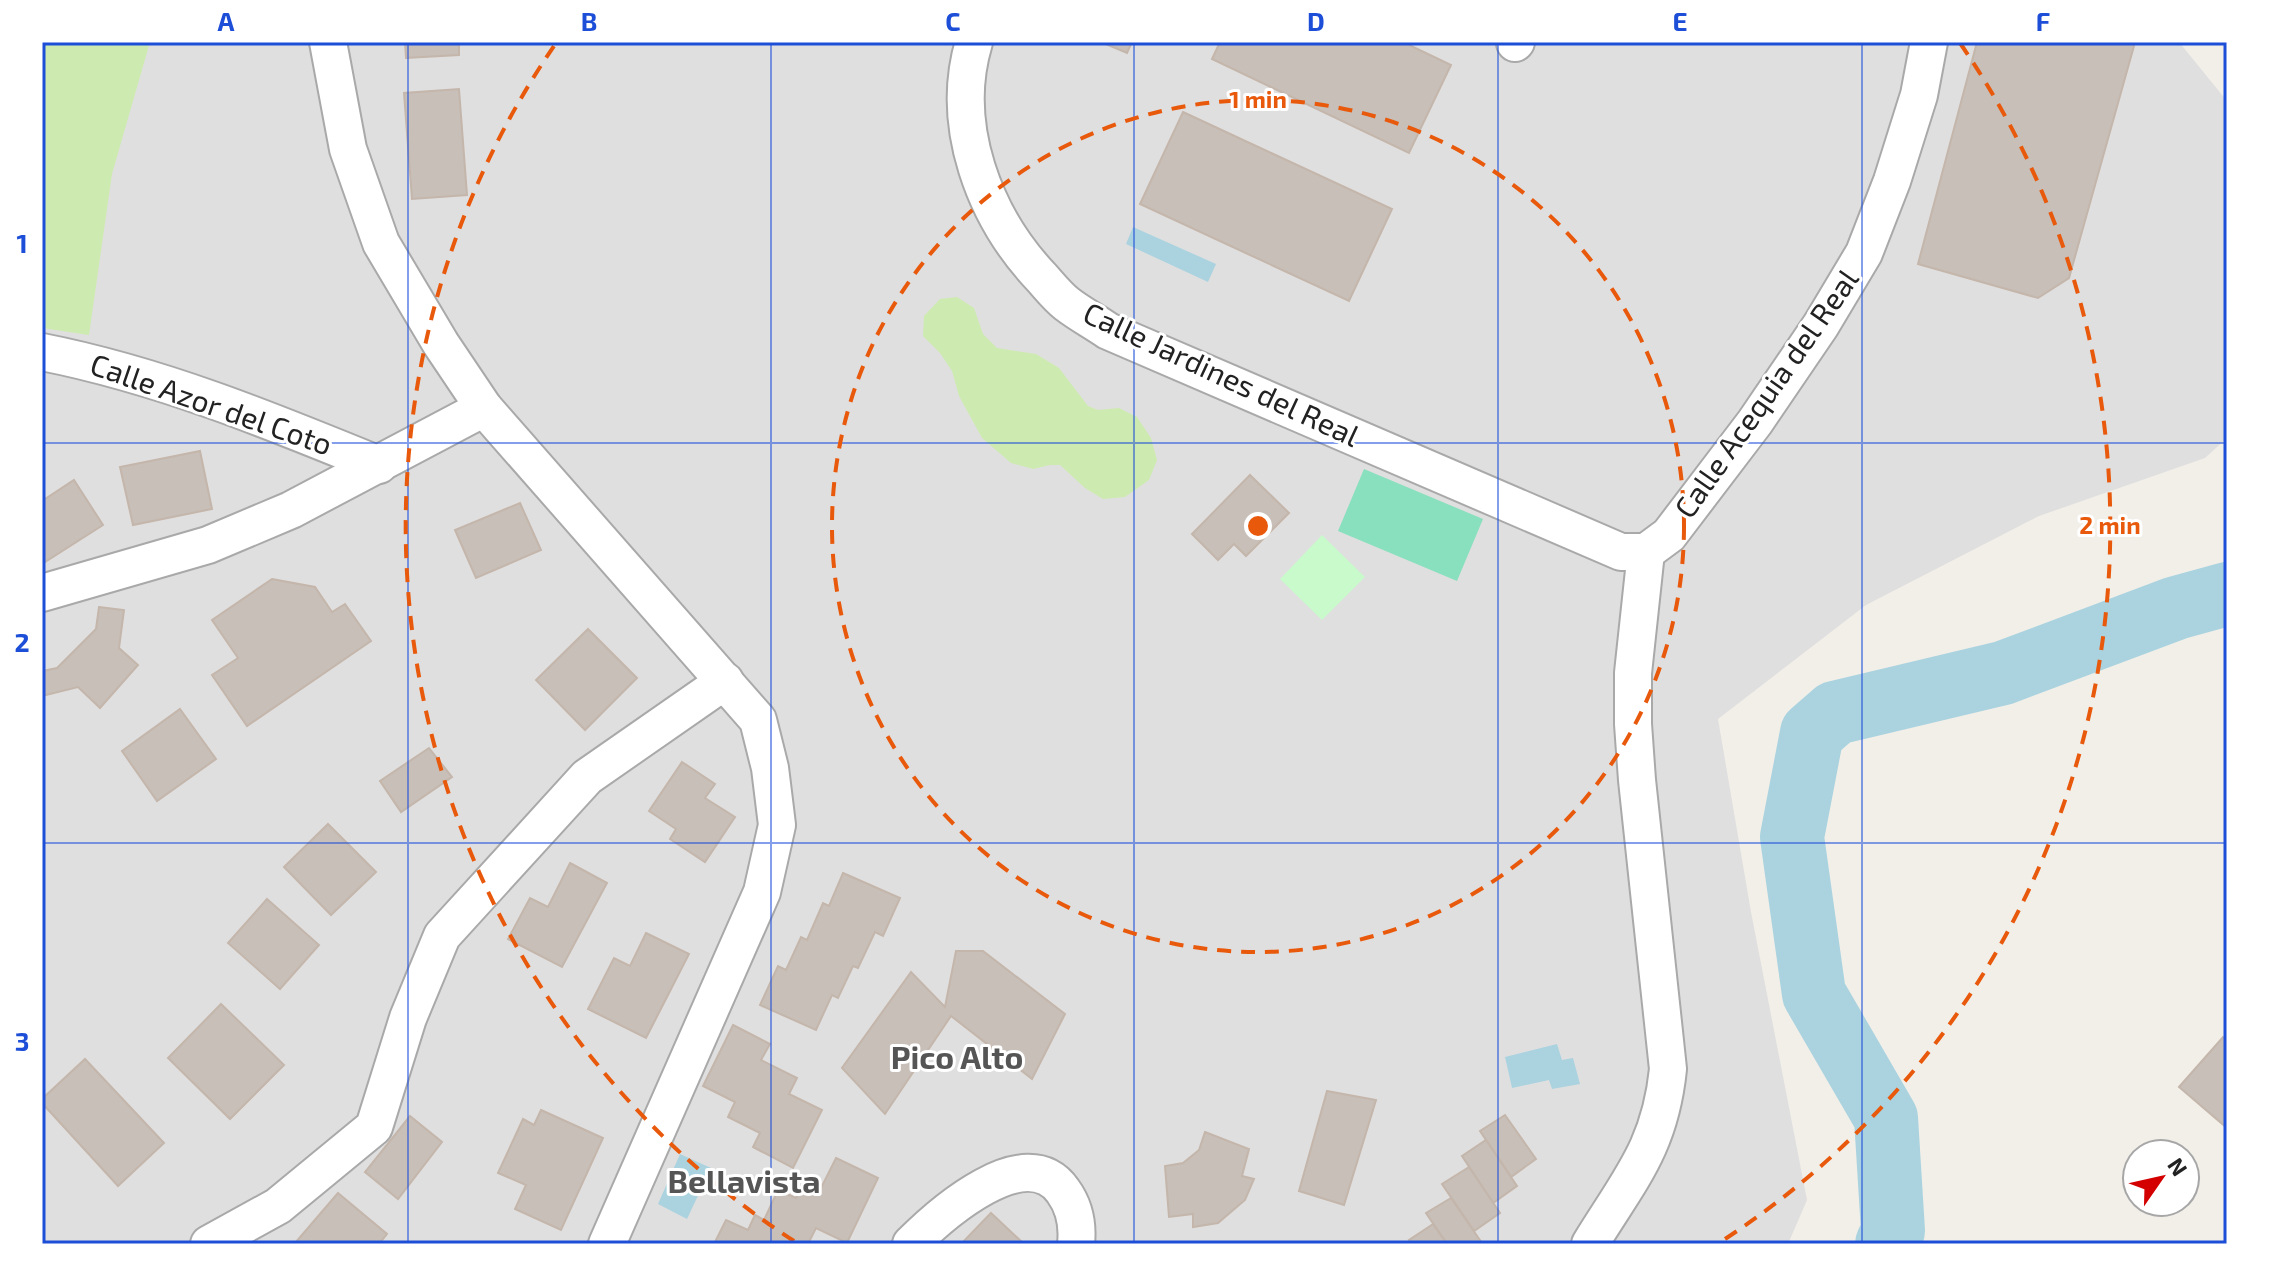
<svg xmlns="http://www.w3.org/2000/svg" width="2269" height="1286" font-family="'Exo 2',sans-serif">
	<style>
		.residential { fill: #e0dfdf }
		.grass { fill: #cdebb0 }
		.park { fill: #c8facc }
		.pitch { fill: #88e0be }
		.water { fill: #aad3df }
		.lines { fill: none; stroke-linecap: round; stroke-linejoin: round }
		.river { stroke: #aad3df; stroke-width: 64 }
		.building { fill: #c7bfb8; stroke: #c4b6ab; stroke-width: 2 }
		.minor-casing { stroke: #a9a9a9; stroke-width: 40 }
		.minor { stroke: #fff; stroke-width: 36 }
		.grid { fill: none; stroke: #1d4ed8; stroke-width: 2; stroke-opacity: 0.55 }
		.ring { fill: none; stroke: #e8590c; stroke-width: 4; stroke-dasharray: 14 10 }
		.labels { text-anchor: middle; stroke-width: 6; stroke-linejoin: round; paint-order: stroke }
		.street-label { font-size: 30px; fill: #222; stroke: #fff }
		.neighbourhood-label { font-size: 32px; font-weight: bold; fill: #555; stroke: #fff }
		.centre { fill: #e8590c; stroke: #fff; stroke-width: 4 }
		.ring-label { font-size: 24px; text-anchor: middle; font-weight: bold; fill: #e8590c; stroke: #fff; stroke-width: 6; stroke-linejoin: round; paint-order: stroke }
		.neatline { fill: none; stroke: #1d4ed8; stroke-width: 3 }
		.grid-label { font-size: 26px; text-anchor: middle; font-weight: bold; fill: #1d4ed8 }
	</style>
	<rect width="100%" height="100%" fill="#f2efe9"/>
	<polygon class="residential" points="42,42 2179,42 2227,101 2227,438 2205,458 2039,516 1866,605 1718,719 1751,912 1807,1200 1788,1244 42,1244"/>
	<g class="grass">
		<polygon points="42,42 150,42 112,174 89,335 42,328"/>
		<polygon points="957,297 974,308 983,334 997,348 1036,354 1059,368 1088,406 1098,410 1119,408 1137,417 1151,438 1157,460 1149,480 1125,497 1103,499 1085,488 1060,465 1050,465 1033,469 1011,463 982,438 959,396 952,371 940,353 923,336 924,316 940,299"/>
	</g>
	<polygon class="park" points="1322,535 1365,577 1322,620 1280,579"/>
	<polygon class="pitch" points="1364,469 1483,519 1457,581 1338,531"/>
	<g class="water">
		<polygon points="1133,227 1216,264 1208,282 1126,244"/>
		<polygon points="1557,1044 1562,1060 1573,1058 1580,1084 1552,1089 1549,1080 1512,1088 1505,1057"/>
		<polygon points="680,1154 711,1168 687,1219 658,1204"/>
	</g>
	<g class="lines">
		<polyline class="river" points="1887,1244 1893,1231 1886,1118 1814,994 1792,837 1812,733 1835,713 2003,673 2176,608 2227,594"/>
	</g>
	<g class="building">
		<polygon points="405,42 459,42 459,55 406,58"/>
		<polygon points="1101,42 1132,42 1127,53"/>
		<polygon points="1220,42 1403,42 1451,65 1409,153 1212,59"/>
		<polygon points="1977,42 2131,42 2134,46 2069,278 2038,298 1918,264"/>
		<polygon points="459,89 467,195 412,199 404,93"/>
		<polygon points="1183,112 1392,209 1349,301 1140,204"/>
		<polygon points="200,451 212,509 133,525 120,467"/>
		<polygon points="1250,475 1289,513 1246,556 1234,544 1218,560 1192,534"/>
		<polygon points="74,480 103,525 42,564 42,501"/>
		<polygon points="520,503 541,550 476,578 455,530"/>
		<polygon points="272,579 315,587 332,612 345,604 371,641 247,726 212,675 238,658 212,620"/>
		<polygon points="99,607 124,610 119,648 138,665 100,708 78,687 42,696 42,671 57,668 96,629"/>
		<polygon points="588,629 637,678 585,730 536,680"/>
		<polygon points="180,709 216,759 157,801 122,751"/>
		<polygon points="429,748 452,777 401,812 380,781"/>
		<polygon points="682,762 715,784 705,798 735,817 705,862 670,839 676,829 649,811"/>
		<polygon points="328,824 376,872 331,915 284,867"/>
		<polygon points="570,863 607,883 562,967 508,939 530,898 548,907"/>
		<polygon points="843,873 900,898 883,936 875,932 858,968 853,966 838,998 832,995 816,1030 760,1005 778,966 786,970 801,937 807,940 823,903 829,906"/>
		<polygon points="267,899 319,945 280,989 228,943"/>
		<polygon points="646,933 689,954 646,1038 588,1009 614,958 630,966"/>
		<polygon points="956,951 983,951 1065,1014 1032,1079 951,1016 885,1114 842,1068 911,972 945,1007"/>
		<polygon points="221,1004 284,1065 230,1119 168,1058"/>
		<polygon points="733,1025 770,1044 761,1060 797,1078 789,1094 822,1110 793,1168 753,1147 760,1133 728,1117 735,1102 703,1086"/>
		<polygon points="2223,1037 2227,1040 2227,1128 2179,1087"/>
		<polygon points="85,1059 164,1143 118,1186 42,1103 42,1099"/>
		<polygon points="1327,1091 1376,1100 1344,1205 1299,1191"/>
		<polygon points="541,1110 603,1138 561,1230 515,1209 526,1185 498,1173 523,1119 534,1125"/>
		<polygon points="1505,1115 1536,1159 1511,1177 1480,1131"/>
		<polygon points="410,1116 442,1142 398,1199 365,1172"/>
		<polygon points="1205,1132 1249,1149 1242,1176 1254,1179 1245,1200 1218,1223 1193,1227 1193,1214 1169,1217 1165,1166 1183,1163 1199,1150"/>
		<polygon points="1486,1140 1517,1186 1493,1203 1462,1156"/>
		<polygon points="836,1158 878,1178 847,1243 816,1228 808,1244 714,1244 726,1220 748,1230 755,1215 764,1220 778,1190 796,1198 804,1182 820,1190"/>
		<polygon points="1469,1167 1500,1213 1474,1231 1442,1184"/>
		<polygon points="338,1193 387,1234 379,1244 295,1243"/>
		<polygon points="1451,1198 1482,1243 1480,1244 1447,1244 1426,1213"/>
		<polygon points="991,1213 1024,1244 961,1244"/>
		<polygon points="1433,1224 1447,1244 1412,1244 1409,1240"/>
	</g>
	<g class="lines">
		<g class="minor-casing">
			<g id="minor">
				<polyline points="328,42 348,149 381,243 441,344 484,408 758,720 770,768 777,825 762,892 607,1244"/>
				<path d="M974 42C949 125 984 217 1042 278 1050 287 1058 297 1067 304 1080 314 1095 322 1108 331L1621 552H1646"/>
				<polyline points="1515,43 1516,42"/>
				<path d="M42 352C159 375 269 420 379 465"/>
				<polyline points="1646,552 1669,535 1755,422 1821,325 1864,253 1892,181 1919,95 1929,42"/>
				<polyline points="42,593 208,545 291,510 484,408"/>
				<polyline points="209,1244 278,1206 374,1127 408,1018 442,936 587,777 725,681"/>
				<path d="M911 1244C940 1215 1026 1138 1063 1191 1074 1206 1078 1225 1076 1244"/>
				<path d="M1590 1244C1629 1180 1660 1148 1668 1069L1637 780 1633 724V673L1646 552"/>
			</g>
		</g>
		<use href="#minor" class="minor"/>
	</g>
	<path class="grid" d="M408 42V1244M771 42V1244M1134 42V1244M1498 42V1244M1862 42V1244M42 443H2227M42 843H2227"/>
	<g class="ring">
		<circle cx="1258" cy="526" r="426"/>
		<path d="M794 1241A852 852 0 0 1 556 43M1960 43A852 852 0 0 1 1722 1241"/>
	</g>
	<g class="labels">
		<g class="street-label">
			<text transform="translate(1221 375) rotate(25)" y="10">Calle Jardines del Real</text>
			<text transform="translate(1767 394) rotate(-55)" y="10">Calle Acequia del Real</text>
			<text transform="translate(211 405) rotate(19)" y="10">Calle Azor del Coto</text>
		</g>
		<g class="neighbourhood-label">
			<text x="957" y="1069">Pico Alto</text>
			<text x="744" y="1193">Bellavista</text>
		</g>
	</g>
	<circle cx="1258" cy="526" r="12" class="centre"/>
	<g class="ring-label">
		<text x="1258" y="108">1 min</text>
		<text x="2110" y="534">2 min</text>
	</g>
	<rect width="2269" height="1286" fill="none" stroke="#ffffff" stroke-width="88"/>
	<g transform="translate(2161 1178) rotate(56)"><circle r="38" fill="#ffffff" stroke="#a7a7a7" stroke-width="2"/>
	<path d="M0-6L14 30L0 20L-14 30Z" fill="#d40000"/>
	<text y="-12" font-size="22" font-weight="bold" text-anchor="middle" fill="#222222">N</text>
	</g>
	<rect x="44" y="44" width="2181" height="1198" class="neatline"/>
	<g class="grid-label">
		<text x="226" y="31">A</text>
		<text x="589" y="31">B</text>
		<text x="953" y="31">C</text>
		<text x="1316" y="31">D</text>
		<text x="1680" y="31">E</text>
		<text x="2043" y="31">F</text>
		<text x="22" y="253">1</text>
		<text x="22" y="652">2</text>
		<text x="22" y="1051">3</text>
	</g>
</svg>
